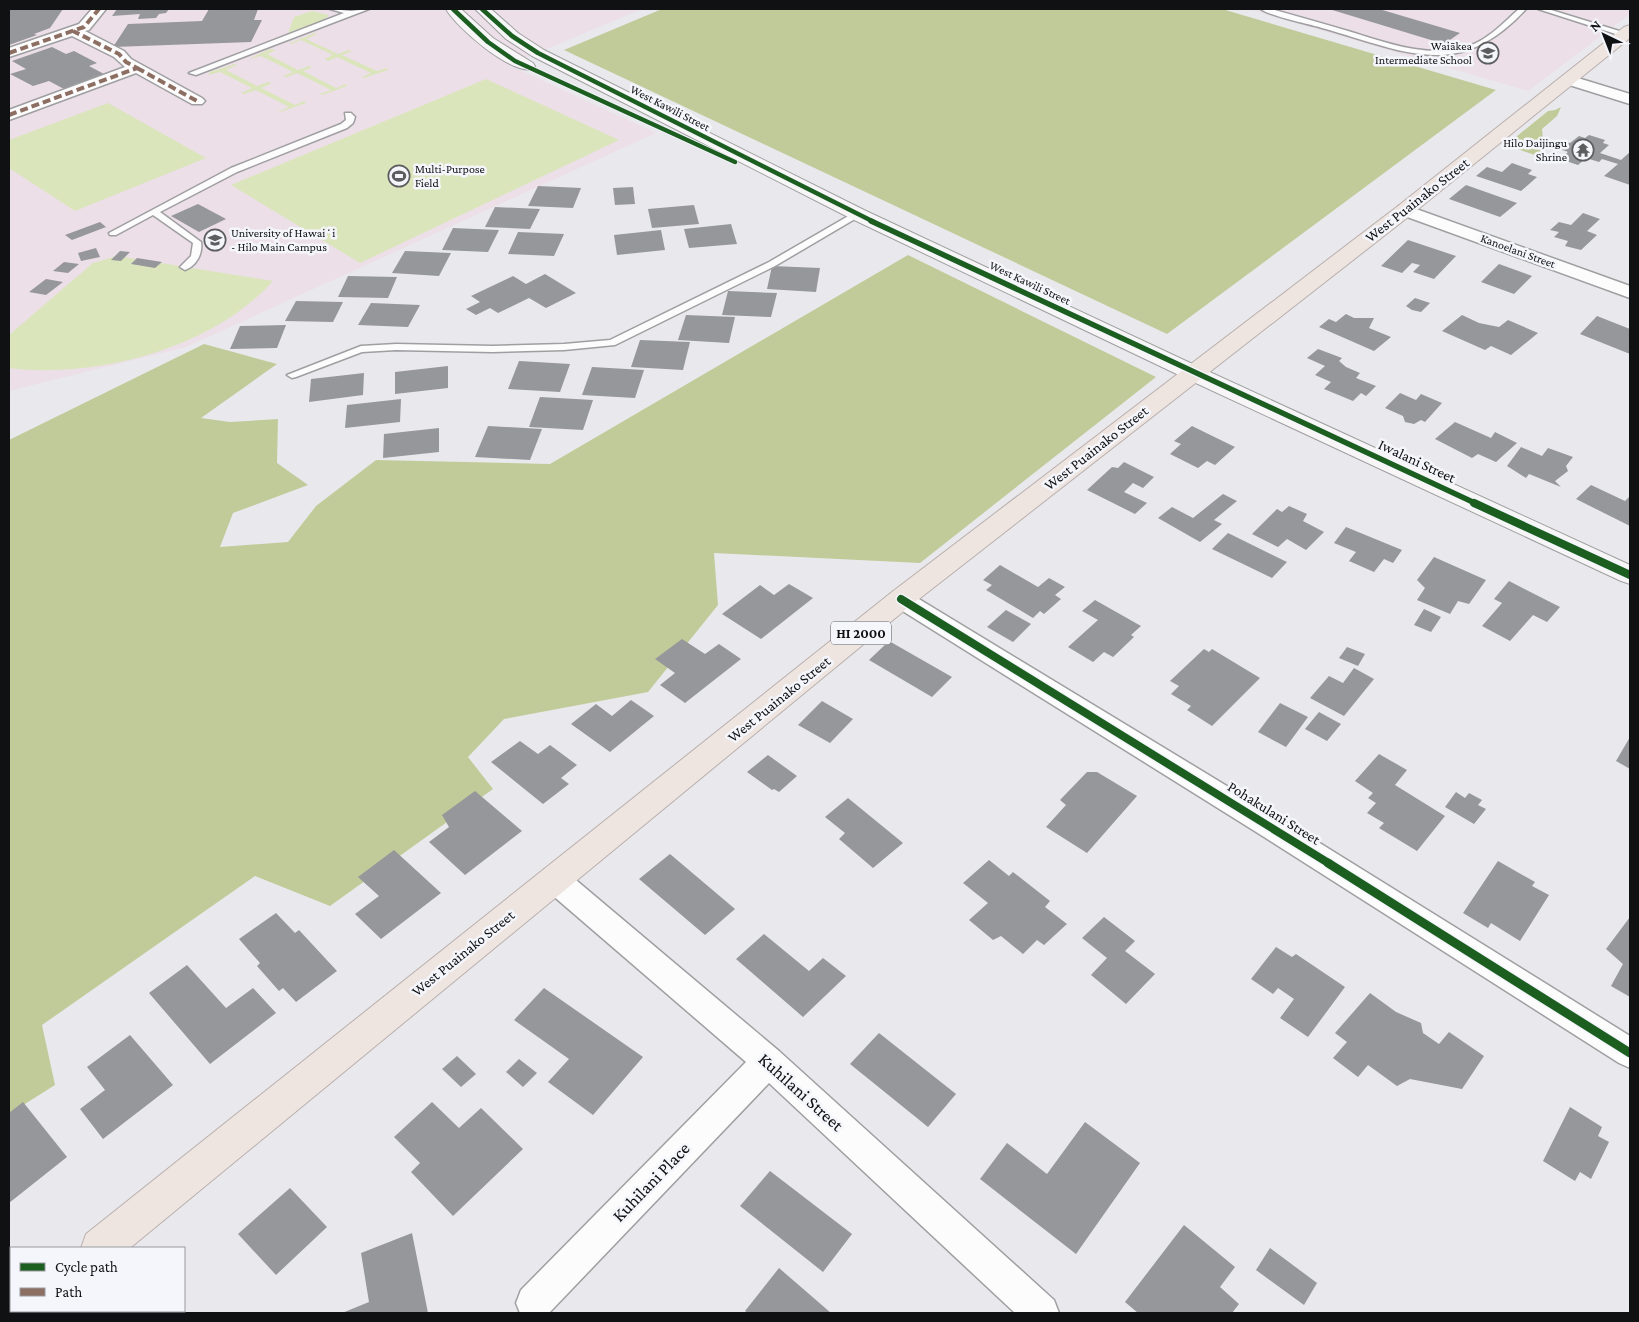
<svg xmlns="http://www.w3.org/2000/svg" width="1639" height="1322" font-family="'Crimson Pro',serif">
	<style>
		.education { fill: #ecdfe7 }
		.green { fill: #dbe5bc }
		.forest { fill: #c1cb99 }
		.building { fill: #96979a }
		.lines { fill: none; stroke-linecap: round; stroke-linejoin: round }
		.lane-casing { stroke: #9f9fa2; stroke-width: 3 }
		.street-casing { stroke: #9f9fa2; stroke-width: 3 }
		.secondary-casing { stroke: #9f9fa2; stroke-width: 2 }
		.highway-casing { stroke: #b9afad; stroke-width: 2 }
		.lane { fill: #fcfcfc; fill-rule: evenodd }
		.street { fill: #fcfcfc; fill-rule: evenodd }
		.secondary { fill: #f7f5f5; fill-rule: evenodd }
		.highway { fill: #eee5e1; fill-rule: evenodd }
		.quiet { stroke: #8d6e63; stroke-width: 4; stroke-dasharray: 8 4; stroke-linecap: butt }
		.cycleway-far3-casing { stroke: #f4f6fc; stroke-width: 6 }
		.cycleway-far2-casing { stroke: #f4f6fc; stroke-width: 8 }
		.cycleway-far1-casing { stroke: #f4f6fc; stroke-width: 11 }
		.cycleway-casing { stroke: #f4f6fc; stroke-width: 12 }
		.cycleway-far3 { stroke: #1b5e20; stroke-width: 4.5 }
		.cycleway-far2 { stroke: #1b5e20; stroke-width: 5.5 }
		.cycleway-far1 { stroke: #1b5e20; stroke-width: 8 }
		.cycleway { stroke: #1b5e20; stroke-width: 9 }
		.labels { text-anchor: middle; stroke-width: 5; stroke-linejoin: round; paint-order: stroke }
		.far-poi-label { font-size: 12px; fill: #101113; stroke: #f4f6fc; text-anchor: end }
		.far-street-label { font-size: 12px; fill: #101113; stroke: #f4f6fc }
		.shield { fill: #f4f6fc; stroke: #545659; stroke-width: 1 }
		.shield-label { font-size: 14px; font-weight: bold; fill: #101113 }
		.street-label { font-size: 15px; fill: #101113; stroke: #f4f6fc }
		.near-street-label { font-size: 18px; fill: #101113; stroke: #f4f6fc }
	</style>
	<rect width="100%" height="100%" fill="#e9e9ed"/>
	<g class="education">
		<polygon points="9,9 642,9 509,65 656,133 186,347 9,391"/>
		<polygon points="1248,9 1630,9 1630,14 1528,91"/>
	</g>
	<g class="green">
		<polygon points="312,11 329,15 324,20 288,33 294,17"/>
		<polygon points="315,33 317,34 306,39 338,54 349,50 352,51 342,55 377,71 387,68 388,70 364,78 362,77 371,73 337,57 328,61 325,59 333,55 301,40 291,44 290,43"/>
		<polygon points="270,49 276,50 267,54 298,70 309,66 312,67 303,71 336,88 346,84 347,86 322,95 320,94 331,90 297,73 287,77 283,76 293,72 261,56 249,59"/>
		<polygon points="235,64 237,65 226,70 257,86 268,82 272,83 261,88 295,105 304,101 306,103 280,112 278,112 289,107 256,90 244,94 241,93 252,88 220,72 208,75 210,72"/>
		<polygon points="486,79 619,140 360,263 231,185"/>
		<polygon points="108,103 206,158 75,211 9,168 9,140"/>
		<path d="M117 256 273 281C213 348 97 379 9 368V335L93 263Z"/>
	</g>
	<g class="forest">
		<polygon points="662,9 1222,9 1496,90 1167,334 564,50"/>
		<polygon points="1561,107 1557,116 1542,129 1543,139 1554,145 1542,152 1549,160 1506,145 1548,111 1555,110"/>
		<polygon points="908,255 1156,377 920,563 714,553 718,605 648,692 504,719 468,757 493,789 330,906 255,876 42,1025 55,1085 9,1114 9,440 204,344 277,364 201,418 230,422 278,419 277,463 308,485 233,513 220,547 288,542 316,506 376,460 550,464"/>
	</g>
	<g class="building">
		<polygon points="9,9 63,9 50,28 34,34 37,35 9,45"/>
		<polygon points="117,9 169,9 166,13 159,14 156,18 138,19 140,14 112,16"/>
		<polygon points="209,9 258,9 254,20 262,20 251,42 113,47 128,24 202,21"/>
		<polygon points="1329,9 1379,9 1460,33 1444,44"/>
		<polygon points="52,47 66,54 74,51 97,63 89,66 104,74 64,89 49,81 33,86 10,74 26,69 12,61"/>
		<polygon points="1589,135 1605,140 1603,143 1609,145 1600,153 1621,160 1630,152 1630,185 1604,176 1618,164 1602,159 1599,162 1586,158 1578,165 1560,159 1568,152 1557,148 1565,141 1570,143 1579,136 1585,138"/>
		<polygon points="1512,163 1532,170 1528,174 1537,177 1521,191 1476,176 1487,167 1502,172"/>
		<polygon points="1466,185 1517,203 1500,217 1449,199"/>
		<polygon points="538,186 581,188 573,208 528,206"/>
		<polygon points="633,187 635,204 615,205 613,188"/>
		<polygon points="198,204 226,219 199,232 171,216"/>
		<polygon points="694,205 699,224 652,228 648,209"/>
		<polygon points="495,207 540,209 530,229 485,227"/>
		<polygon points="1583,213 1600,219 1587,231 1597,235 1581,250 1565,246 1568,241 1554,237 1559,232 1550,230 1559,222 1571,225"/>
		<polygon points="100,222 106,227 72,240 65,235"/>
		<polygon points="731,224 737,244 689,248 684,229"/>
		<polygon points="453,228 499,230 488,252 442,250"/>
		<polygon points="661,230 665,250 617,255 614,235"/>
		<polygon points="518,232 564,234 554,256 508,254"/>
		<polygon points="1408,240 1456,256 1434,279 1413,272 1420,265 1412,263 1402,273 1381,266"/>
		<polygon points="96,248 100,257 81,261 78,253"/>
		<polygon points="120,251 130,252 121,261 111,260"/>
		<polygon points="405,251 451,253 439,276 392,273"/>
		<polygon points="137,258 162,262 155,268 131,264"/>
		<polygon points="64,262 79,264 68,273 53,271"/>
		<polygon points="1499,264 1532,276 1514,294 1481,282"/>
		<polygon points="772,266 820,268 816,292 767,289"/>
		<polygon points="545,274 576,293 546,308 529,298 498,313 490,308 476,315 466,309 480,302 471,296 513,276 526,284"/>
		<polygon points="348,276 397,277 388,298 338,297"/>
		<polygon points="46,279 63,282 46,295 29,292"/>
		<polygon points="728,291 777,293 771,317 722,315"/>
		<polygon points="1415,298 1430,303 1421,312 1412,310 1406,306"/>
		<polygon points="296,301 343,302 333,322 285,321"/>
		<polygon points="371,303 420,305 408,327 358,325"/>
		<polygon points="1346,314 1354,318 1374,318 1369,328 1391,337 1374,351 1319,327 1329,319 1336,322"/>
		<polygon points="686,315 735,317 729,343 678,340"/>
		<polygon points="1462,315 1479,323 1499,327 1508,320 1538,333 1511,355 1491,346 1485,350 1442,331"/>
		<polygon points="1597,316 1630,329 1630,354 1580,334"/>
		<polygon points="286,325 277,348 230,349 240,326"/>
		<polygon points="640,340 690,342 683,370 631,367"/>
		<polygon points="1318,349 1342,358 1339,361 1346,367 1360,373 1356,378 1376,386 1366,396 1361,393 1353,401 1324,389 1331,382 1315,375 1325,366 1307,358"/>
		<polygon points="519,361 570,364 560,392 508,389"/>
		<polygon points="448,366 448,388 395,394 395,372"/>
		<polygon points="592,367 644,370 635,398 582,395"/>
		<polygon points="364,373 363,395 309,402 311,379"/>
		<polygon points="1400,393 1416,400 1421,394 1442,403 1425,422 1421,420 1414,424 1405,422 1403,416 1385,408"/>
		<polygon points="540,397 593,400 583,430 529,427"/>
		<polygon points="401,399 400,422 345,428 347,405"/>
		<polygon points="1455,422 1491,438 1495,432 1517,443 1496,462 1478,454 1472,458 1435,439"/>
		<polygon points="488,426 542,429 530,460 475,457"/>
		<polygon points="1192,426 1235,447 1215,465 1207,461 1198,468 1170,454 1181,444 1174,441"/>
		<polygon points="439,428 439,452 383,458 384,434"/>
		<polygon points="1521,447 1542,456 1548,448 1573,457 1566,466 1568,471 1555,481 1561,487 1529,474 1526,478 1507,466"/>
		<polygon points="1124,462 1154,477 1143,488 1133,483 1124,492 1147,503 1135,514 1087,490 1112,467 1118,468"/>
		<polygon points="1591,485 1625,501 1630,496 1630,526 1576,499"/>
		<polygon points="1223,494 1237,501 1214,520 1222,524 1200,542 1158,518 1172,507 1193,518"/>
		<polygon points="1289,506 1307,514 1303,521 1324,532 1306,550 1287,539 1278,547 1252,534 1277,509 1282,512"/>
		<polygon points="1346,527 1402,550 1393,563 1384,559 1374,572 1349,561 1356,552 1334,543"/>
		<polygon points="1228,533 1287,562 1272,578 1212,549"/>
		<polygon points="1434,557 1486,580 1469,604 1458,601 1450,614 1417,600 1425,588 1417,580"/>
		<polygon points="1000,565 1038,587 1049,578 1065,587 1055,595 1061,599 1044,614 1040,611 1033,618 986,590 992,585 983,580"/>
		<polygon points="1509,581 1560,607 1547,622 1533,615 1510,641 1482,626 1502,603 1494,599"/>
		<polygon points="789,584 813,598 761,639 722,614 760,585 774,595"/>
		<polygon points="1095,600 1141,626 1131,635 1134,637 1113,657 1104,652 1093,662 1068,647 1098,620 1082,611"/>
		<polygon points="1424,609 1441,617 1431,632 1414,625"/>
		<polygon points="1006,610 1031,624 1013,642 987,627"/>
		<polygon points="682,639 705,654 719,644 741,659 685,703 660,685 675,673 655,659"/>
		<polygon points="889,641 952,677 932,697 869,660"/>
		<polygon points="1347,647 1365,654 1358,666 1339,658"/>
		<polygon points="1204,649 1209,652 1212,649 1260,678 1212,726 1187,710 1191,706 1171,694 1179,686 1170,681"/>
		<polygon points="1354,668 1374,679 1344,716 1310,698 1329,676 1343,683"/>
		<polygon points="631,700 654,716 610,752 571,724 596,704 612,716"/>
		<polygon points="822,701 853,719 830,743 798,725"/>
		<polygon points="1280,703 1308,717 1286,747 1258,732"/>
		<polygon points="1319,712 1341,724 1327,741 1305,729"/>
		<polygon points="1630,737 1630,769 1616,761"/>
		<polygon points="520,741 538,754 550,745 577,765 561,778 569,784 543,804 491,762"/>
		<polygon points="1379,754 1407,770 1395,785 1445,816 1417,851 1379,828 1384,823 1367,813 1376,803 1368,798 1373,793 1355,781"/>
		<polygon points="768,755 797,776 779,792 774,789 772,790 747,772"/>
		<polygon points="1087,772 1097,772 1137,796 1087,853 1046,827 1066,805 1060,800"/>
		<polygon points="475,791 522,831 465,875 429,842 449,827 442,815"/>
		<polygon points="1456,792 1465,798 1469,793 1482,800 1478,805 1486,809 1474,824 1445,807"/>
		<polygon points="848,798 903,843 873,868 839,839 845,833 825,817"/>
		<polygon points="394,850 441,893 381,939 355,914 379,896 358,877"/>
		<polygon points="670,854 735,909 705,935 639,879"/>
		<polygon points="989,860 1009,876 1013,872 1050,901 1045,907 1067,924 1044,945 1037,940 1023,954 1001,936 993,940 969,920 988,903 963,883"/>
		<polygon points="1498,861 1535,882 1532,886 1549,895 1520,941 1491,923 1488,928 1463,913"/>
		<polygon points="276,913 295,933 299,930 337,971 296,1002 283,988 279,991 257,966 260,963 239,939"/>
		<polygon points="1104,917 1135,941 1125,951 1155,974 1126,1004 1091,975 1107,958 1082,938"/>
		<polygon points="1630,917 1630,997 1611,986 1623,964 1606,949"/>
		<polygon points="764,934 809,971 823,958 846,976 803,1017 736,959"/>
		<polygon points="1276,947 1292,957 1296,954 1345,987 1308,1037 1280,1018 1294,999 1278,988 1273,994 1251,979"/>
		<polygon points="187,965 226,1008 253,988 276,1013 210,1064 149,993"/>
		<polygon points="544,988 643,1057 593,1115 548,1082 569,1059 514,1020"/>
		<polygon points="1370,993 1396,1012 1421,1023 1423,1033 1439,1044 1449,1032 1484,1056 1462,1089 1410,1079 1397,1086 1368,1065 1358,1077 1333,1058 1347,1042 1335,1033"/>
		<polygon points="879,1033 956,1094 928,1127 850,1064"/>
		<polygon points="130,1035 173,1085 103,1139 80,1109 105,1090 87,1067"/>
		<polygon points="457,1056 476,1074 461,1087 442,1069"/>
		<polygon points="519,1059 537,1073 523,1087 506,1072"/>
		<polygon points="23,1102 67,1157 9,1203 9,1113"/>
		<polygon points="432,1102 459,1128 481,1108 523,1149 453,1216 411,1172 420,1163 394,1137"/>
		<polygon points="1570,1107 1602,1127 1598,1136 1609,1142 1591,1179 1580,1172 1575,1181 1543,1161"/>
		<polygon points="1085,1122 1140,1163 1076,1254 980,1179 1007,1143 1047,1174"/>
		<polygon points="770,1171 852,1234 823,1272 740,1206"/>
		<polygon points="290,1188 327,1227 276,1275 238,1234"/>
		<polygon points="1184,1225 1235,1267 1220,1287 1239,1304 1232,1313 1138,1313 1125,1302"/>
		<polygon points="412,1233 428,1313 342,1313 369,1302 361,1253"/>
		<polygon points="1270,1248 1317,1283 1304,1305 1256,1270"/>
		<polygon points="779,1268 831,1313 748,1313 745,1311"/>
	</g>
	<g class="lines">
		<g class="lane-casing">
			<g id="lane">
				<polygon points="330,9 351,11 369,9 196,75 189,73 344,13"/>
				<path d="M1261 9H1271C1296 16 1322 23 1348 31 1388 43 1433 61 1474 44 1492 36 1505 21 1519 9H1526C1458 83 1405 51 1322 28 1309 24 1269 16 1261 9Z"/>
				<polygon points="1538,9 1548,9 1629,34 1622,36"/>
				<path d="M345 113H351L355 117 353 123 347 128 237 172 160 212 201 242C203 254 196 266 185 270L180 267 191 256 193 243 153 215 116 235H110L109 233 231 168 341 124 346 120Z"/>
				<polygon points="857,211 860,212 860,216 775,266 615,345 564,350 493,352 396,350 362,352 296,377 292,378 287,375 361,346 396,344 493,346 564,344 610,340 769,262"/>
			</g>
		</g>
		<g class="street-casing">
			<g id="street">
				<polygon points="92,9 106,9 89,30 85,31 124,51 131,59 202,98 205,101 202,104 192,104 136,73 9,120 9,110 125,67 114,57 72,36 9,57 9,48 79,24"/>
				<polygon points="1568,75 1630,94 1630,104 1563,83 1560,80 1563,77"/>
				<polygon points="1405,205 1630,286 1630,298 1399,214 1396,210 1399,206"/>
				<polygon points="901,591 909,593 1273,814 1630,1036 1630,1068 1619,1063 1253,830 893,605 889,599 893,593"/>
				<polygon points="554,867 564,870 779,1051 1054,1300 1059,1313 1015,1313 769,1083 549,1313 520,1313 516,1303 521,1290 746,1062 544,888 540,879 544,870"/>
			</g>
		</g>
		<g class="secondary-casing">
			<g id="secondary">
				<path d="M446 9H461L493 38 533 63 535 66 533 69C511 75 456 27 446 9Z"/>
				<polygon points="475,9 491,9 518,33 544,50 864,210 1201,368 1630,565 1630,584 1621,581 1185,378 850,218 532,56 506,39"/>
			</g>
		</g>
		<g class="highway-casing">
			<g id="highway">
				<polygon points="1630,25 1630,38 1412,214 910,606 130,1248 81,1248 86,1234 892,592 1398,206 1624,27"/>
				<polygon points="11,1296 11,1311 44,1311 43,1313 9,1313 9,1298"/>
			</g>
		</g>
		<use href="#lane" class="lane"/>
		<use href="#street" class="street"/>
		<use href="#secondary" class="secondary"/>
		<use href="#highway" class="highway"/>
		<g class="quiet">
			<polyline points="9,53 84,27 99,9"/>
			<polyline points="137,68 197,101"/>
			<polyline points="9,115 137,68 126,62 119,54 73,31"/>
		</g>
		<g class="cycleway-far3-casing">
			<g id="cycleway-far3">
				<polyline points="453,9 488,42 515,61 735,162"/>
				<polyline points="482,9 512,36 538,53 874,222"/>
			</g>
		</g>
		<g class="cycleway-far2-casing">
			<polyline id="cycleway-far2" points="871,221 1477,504"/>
		</g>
		<g class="cycleway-far1-casing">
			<g id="cycleway-far1">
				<polyline points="1474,503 1630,575"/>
				<polyline points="901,599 1330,864"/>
			</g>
		</g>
		<g class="cycleway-casing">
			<polyline id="cycleway" points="1328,863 1630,1053"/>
		</g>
		<use href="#cycleway-far3" class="cycleway-far3"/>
		<use href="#cycleway-far2" class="cycleway-far2"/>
		<use href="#cycleway-far1" class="cycleway-far1"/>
		<use href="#cycleway" class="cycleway"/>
	</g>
	<defs>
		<g id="school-ring" transform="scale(1.125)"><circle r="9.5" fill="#f4f6fc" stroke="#5c5d5f" stroke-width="1.5"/><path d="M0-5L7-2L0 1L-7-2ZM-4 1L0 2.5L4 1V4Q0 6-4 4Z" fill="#5c5d5f"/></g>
		<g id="temple-ring" transform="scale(1.125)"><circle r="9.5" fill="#f4f6fc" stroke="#5c5d5f" stroke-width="1.5"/><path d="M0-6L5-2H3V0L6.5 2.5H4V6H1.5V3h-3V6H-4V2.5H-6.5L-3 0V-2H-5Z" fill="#5c5d5f"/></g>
		<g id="stadium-ring" transform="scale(1.125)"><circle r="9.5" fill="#f4f6fc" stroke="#5c5d5f" stroke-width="1.5"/><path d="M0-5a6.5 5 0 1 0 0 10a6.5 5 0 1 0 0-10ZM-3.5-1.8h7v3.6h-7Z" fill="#5c5d5f"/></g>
		<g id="university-ring" transform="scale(1.125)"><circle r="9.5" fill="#f4f6fc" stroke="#5c5d5f" stroke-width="1.5"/><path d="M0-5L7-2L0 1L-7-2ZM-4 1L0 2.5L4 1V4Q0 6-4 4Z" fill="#5c5d5f"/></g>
	</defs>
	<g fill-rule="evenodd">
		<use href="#school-ring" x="1488" y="53"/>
		<use href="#temple-ring" x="1583" y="150"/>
		<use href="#stadium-ring" x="399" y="176"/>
		<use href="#university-ring" x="215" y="240"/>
	</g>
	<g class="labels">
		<g class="far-poi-label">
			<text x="1472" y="50">Waiākea<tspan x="1472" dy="14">Intermediate School</tspan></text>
			<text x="1567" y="147">Hilo Daijingu<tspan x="1567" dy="14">Shrine</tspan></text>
			<text x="415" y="173" text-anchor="start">Multi-Purpose<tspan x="415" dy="14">Field</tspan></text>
			<text x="231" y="237" text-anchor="start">University of Hawaiʻi<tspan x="231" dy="14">- Hilo Main Campus</tspan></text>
		</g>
		<g class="far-street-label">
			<text transform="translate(670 108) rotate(27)" y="4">West Kawili Street</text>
			<text transform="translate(1518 251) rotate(20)" y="4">Kanoelani Street</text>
			<text transform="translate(1030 283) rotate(25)" y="4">West Kawili Street</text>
		</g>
		<rect class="shield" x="831" y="621.5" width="60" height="23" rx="4"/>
		<g class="shield-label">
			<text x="861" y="638">HI 2000</text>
		</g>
		<g class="street-label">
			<text transform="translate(1417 200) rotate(-38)" y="5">West Puainako Street</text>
			<text transform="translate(1096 448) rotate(-38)" y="5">West Puainako Street</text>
			<text transform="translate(1417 461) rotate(25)" y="5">Iwalani Street</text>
			<text transform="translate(779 699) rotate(-39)" y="5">West Puainako Street</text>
			<text transform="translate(1274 813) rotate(32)" y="5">Pohakulani Street</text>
			<text transform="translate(463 953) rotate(-39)" y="5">West Puainako Street</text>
		</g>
		<g class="near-street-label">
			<text transform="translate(801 1092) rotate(42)" y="6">Kuhilani Street</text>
			<text transform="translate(651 1182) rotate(-46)" y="6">Kuhilani Place</text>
		</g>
	</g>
	<rect width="1639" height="1322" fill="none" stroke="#101113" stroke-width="20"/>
	<rect x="10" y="1247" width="175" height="65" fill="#f4f6fc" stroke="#999a9f"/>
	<rect x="20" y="1263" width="25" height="8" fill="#1b5e20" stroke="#999a9f"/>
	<text x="55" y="1272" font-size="15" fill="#101113">Cycle path</text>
	<rect x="20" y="1288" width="25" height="8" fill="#8d6e63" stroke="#999a9f"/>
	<text x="55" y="1297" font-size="15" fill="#101113">Path</text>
	<g transform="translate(1604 35) rotate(317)" stroke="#f4f6fc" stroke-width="4" paint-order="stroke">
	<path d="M0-4L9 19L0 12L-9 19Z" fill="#101113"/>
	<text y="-8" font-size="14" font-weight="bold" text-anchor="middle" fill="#101113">N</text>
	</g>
</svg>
